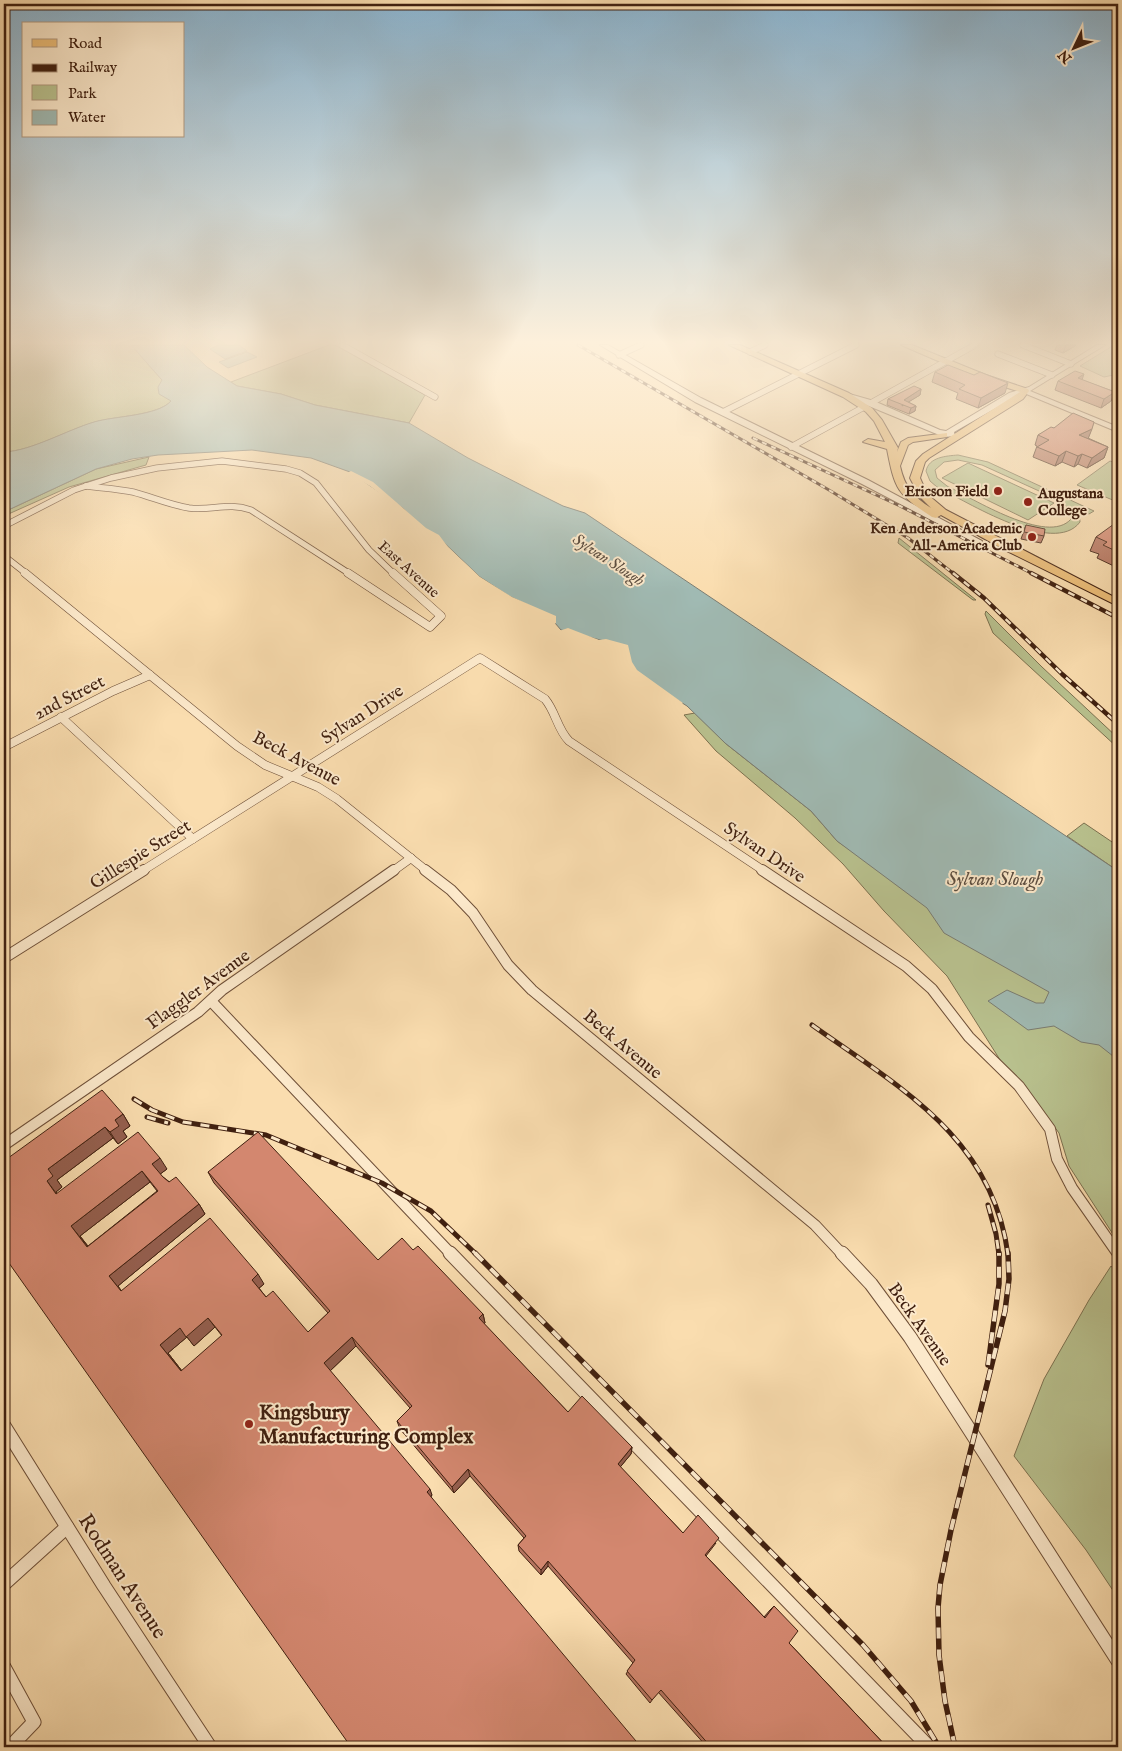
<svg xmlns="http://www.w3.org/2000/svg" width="1122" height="1751" font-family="'IM FELL English',serif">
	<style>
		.green { fill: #b9c28f; stroke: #7c7150; fill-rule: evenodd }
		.water { fill: #a0bab3; stroke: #7a7c72 }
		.pier { fill: #faddaf }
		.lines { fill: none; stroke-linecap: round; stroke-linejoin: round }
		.minor-far3-casing { stroke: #6e4f38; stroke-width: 7 }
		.minor-far2-casing { stroke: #6e4f38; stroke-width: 9 }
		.minor-far1-casing { stroke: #6e4f38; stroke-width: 12 }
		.minor-casing { stroke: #6e4f38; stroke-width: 15 }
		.tertiary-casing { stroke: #6e4f38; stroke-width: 2 }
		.primary-casing { stroke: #402010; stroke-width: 2 }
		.minor-far3 { stroke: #fce9cb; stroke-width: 5.5 }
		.minor-far2 { stroke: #fce9cb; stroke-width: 8 }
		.minor-far1 { stroke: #fce9cb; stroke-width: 10 }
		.minor { stroke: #fce9cb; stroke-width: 13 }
		.tertiary { fill: #fce9cb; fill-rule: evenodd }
		.primary { fill: #edbe78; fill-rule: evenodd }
		.rail-far3-casing { stroke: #402010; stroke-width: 3 }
		.rail-far2-casing { stroke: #402010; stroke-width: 4.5 }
		.rail-far1-casing { stroke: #402010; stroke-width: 5 }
		.rail-casing { stroke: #402010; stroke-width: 5.5 }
		.rail-far3 { stroke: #fce9cb; stroke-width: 2; stroke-dasharray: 5; stroke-linecap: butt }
		.rail-far2 { stroke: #fce9cb; stroke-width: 2.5; stroke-dasharray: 7; stroke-linecap: butt }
		.rail-far1 { stroke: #fce9cb; stroke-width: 3; stroke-dasharray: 9; stroke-linecap: butt }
		.rail { stroke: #fce9cb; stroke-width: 4; stroke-dasharray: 11; stroke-linecap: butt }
		.wall { fill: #b5745f; stroke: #402010; fill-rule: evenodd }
		.shaded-wall { fill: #945e4e; stroke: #402010 }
		.building { fill: #d3876f; stroke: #402010; fill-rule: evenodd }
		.poi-dot { fill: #8f2418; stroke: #fce9cb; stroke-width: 2 }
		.labels { text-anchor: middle; stroke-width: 4; stroke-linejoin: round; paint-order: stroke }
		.far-poi-label { font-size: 15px; font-weight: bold; fill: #402010; stroke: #fce9cb; text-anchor: end }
		.far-street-label { font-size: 15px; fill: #402010; stroke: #fce9cb }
		.far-water-label { font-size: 16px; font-style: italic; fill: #5d4e41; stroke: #fce9cb }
		.street-label { font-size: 18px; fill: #402010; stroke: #fce9cb }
		.water-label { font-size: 19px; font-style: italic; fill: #5d4e41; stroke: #fce9cb }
		.near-poi-label { font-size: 21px; font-weight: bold; fill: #402010; stroke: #fce9cb; text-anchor: start }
		.near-street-label { font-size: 21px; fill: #402010; stroke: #fce9cb }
	</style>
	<rect width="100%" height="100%" fill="#faddaf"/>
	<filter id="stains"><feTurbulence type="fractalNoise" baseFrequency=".004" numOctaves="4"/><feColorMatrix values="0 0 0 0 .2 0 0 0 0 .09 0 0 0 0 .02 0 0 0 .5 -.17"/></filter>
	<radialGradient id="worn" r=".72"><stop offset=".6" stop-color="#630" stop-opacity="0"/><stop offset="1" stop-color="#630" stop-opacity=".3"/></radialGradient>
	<g class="green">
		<path d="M4 345H131L162 380 171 401C158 416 115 416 95 422 67 430 32 451 4 452Z"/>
		<polygon points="329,345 335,345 425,395 409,423 315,405 281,394 237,386 231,382"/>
		<polygon points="1114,345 1118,345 1118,374 1104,377 1080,366"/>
		<path d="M958 455 988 462 1094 511 1089 514 1079 510 1080 522C1054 557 966 501 937 487L930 481 926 471C929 457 946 456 958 455ZM958 460 982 465 1061 501 1071 511V519C1048 546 972 498 947 486L937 478 935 470 944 462Z"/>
		<polygon points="149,457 146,465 69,487 4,516 4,512 96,469"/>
		<polygon points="1110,461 1118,464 1118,499 1115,501 1077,485"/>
		<polygon points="968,463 1054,503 1028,520 942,478"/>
		<polygon points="899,538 976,600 973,600 898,543"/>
		<polygon points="986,611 1042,667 1118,738 1118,748 993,633 985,614"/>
		<polygon points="695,713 725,743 811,811 837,841 1118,1032 1118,1242 1069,1166 1059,1133 1023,1084 1002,1063 947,976 884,911 843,864 795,818 716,751 684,715"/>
		<polygon points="1084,823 1118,846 1118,871 1067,836"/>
		<polygon points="1111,1266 1118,1274 1118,1598 1086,1550 1014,1456 1044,1379 1089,1300"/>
	</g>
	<g class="water">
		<path d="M131 345H184L207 367 237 386 281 394 315 405 409 423 468 458 531 490 563 506 585 513 1118 871V1060L1099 1045 1081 1042 1054 1026 1028 1030 988 1001 1007 990 1036 1003H1044L1049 992 944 933 927 908 837 841 811 811 725 743 687 706 646 680 631 666 624 646 561 630 555 623 553 617 509 596 480 577 437 536 417 524 404 509 350 472 311 458 252 450 158 455 132 459 96 469 4 512V452C31 451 67 430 94 422 114 416 158 416 171 401L159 394 158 387 162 380Z"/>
		<polygon points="219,345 239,345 247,351 225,359 210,349"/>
		<polygon points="247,352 257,357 228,368 219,362"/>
	</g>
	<g class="pier">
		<polygon points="351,471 373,482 426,528 439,535 448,547 480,577 512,597 556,616 556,623 553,625 551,619 508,598 479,579 435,538 415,526 402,511 370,486 347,473"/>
		<polygon points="568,628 599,640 606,639 628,645 632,662 637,670 683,703 681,705 645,682 629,668 622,648 559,631"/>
	</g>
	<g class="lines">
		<g class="minor-far3-casing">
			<g id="minor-far3">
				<polyline points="342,345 435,397"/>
				<polyline points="1023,345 1071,364"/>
				<polyline points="750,352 765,345"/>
				<polyline points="998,354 1052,375"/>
				<polyline points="619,355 641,345"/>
				<polyline points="871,403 975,345"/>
				<polyline points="723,412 856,345"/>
				<polyline points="791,447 864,407"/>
				<path d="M86 486C102 488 118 489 133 492 152 497 170 505 189 508 212 511 228 502 251 510L350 574"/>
				<polyline points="86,486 111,478 157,468 222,461 286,469 300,473 316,483 369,550 394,574"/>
				<polyline points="4,526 74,490 86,486"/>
				<polyline points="4,556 27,574"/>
			</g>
		</g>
		<g class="minor-far2-casing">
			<g id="minor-far2">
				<polyline points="25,573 237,746 265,765 318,787 337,799 427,871"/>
				<polyline points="348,573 430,627 441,616 393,573"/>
				<polyline points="61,717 193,839"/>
				<polyline points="4,747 113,691 150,675"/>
				<path d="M142 871 480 658 545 699C556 712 557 729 569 741L764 871"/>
				<polyline points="393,871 411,858"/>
			</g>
		</g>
		<g class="minor-far1-casing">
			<g id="minor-far1">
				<polyline points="425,870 451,890 473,913 508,965 532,990 815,1225 843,1255"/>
				<polyline points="762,870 906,966 932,989 969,1037 1019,1086 1050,1129 1057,1159 1072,1188 1118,1254"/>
				<polyline points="4,958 144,870"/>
				<polyline points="211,1001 452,1255"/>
				<polyline points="4,1145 198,1012 222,990 394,870"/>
			</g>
		</g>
		<g class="minor-casing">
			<g id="minor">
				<polyline points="450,1253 929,1747"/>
				<polyline points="842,1253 871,1284 910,1337 1118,1661"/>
				<polyline points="4,1426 104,1586 210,1747"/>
				<polyline points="4,1584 67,1527"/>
				<polyline points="4,1667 34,1722 10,1747"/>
			</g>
		</g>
		<g class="tertiary-casing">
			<g id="tertiary">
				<polygon points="600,345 608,345 701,398 868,480 982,541 978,544 975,543 862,484 695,402"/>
				<polygon points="1097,345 1105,345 1030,391 1118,427 1118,432 1024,393 1015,397 954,432 955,436 944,437 842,395 846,393 874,401 940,430 946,431 1009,393 1029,387"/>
			</g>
		</g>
		<g class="primary-casing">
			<path id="primary" d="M729 345H740L849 393 872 408 882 420 898 448 897 452 901 442 908 438 947 433V437L913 442 908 445 900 466C905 488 913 496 931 508L920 497 910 478 916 461 923 454 1020 392 980 379 901 345H912L986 375 1028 389 1029 391 1023 399 929 458 925 462 920 478 927 494 946 510 1118 599V606L1005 550 941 515 936 518 932 517C897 494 895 490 887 449L863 442 868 439 885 442 874 421 866 412 843 397Z"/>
		</g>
		<use href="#minor-far3" class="minor-far3"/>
		<use href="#minor-far2" class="minor-far2"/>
		<use href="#minor-far1" class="minor-far1"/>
		<use href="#minor" class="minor"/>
		<use href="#tertiary" class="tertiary"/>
		<use href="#primary" class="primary"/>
		<g class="rail-far3-casing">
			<g id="rail-far3">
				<polyline points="578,345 829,490 908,538 954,574"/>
				<polyline points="753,438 900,506 1033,574"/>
			</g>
		</g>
		<g class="rail-far2-casing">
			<g id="rail-far2">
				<polyline points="953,573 984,598 1062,674 1118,724"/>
				<polyline points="1031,573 1118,618"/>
			</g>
		</g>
		<g class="rail-far1-casing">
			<g id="rail-far1">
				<path d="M812 1025C899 1087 993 1138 1008 1255"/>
				<polyline points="134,1099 152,1110 183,1122 266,1135 382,1183 431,1211 477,1255"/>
				<polyline points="147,1117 168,1123"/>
				<polyline points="988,1205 996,1234 999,1255"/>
			</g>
		</g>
		<g class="rail-casing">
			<g id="rail">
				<polyline points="475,1253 863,1645 911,1701 939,1747"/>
				<polyline points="988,1365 999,1284 999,1253"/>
				<polyline points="955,1747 945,1701 939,1655 938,1608 940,1585 951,1530 1005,1311 1009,1279 1008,1253"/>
			</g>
		</g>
		<use href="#rail-far3" class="rail-far3"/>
		<use href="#rail-far2" class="rail-far2"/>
		<use href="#rail-far1" class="rail-far1"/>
		<use href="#rail" class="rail"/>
	</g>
	<g class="wall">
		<polygon points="1057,345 1076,345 1075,346 1063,353 1055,350"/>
		<polygon points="935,372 1005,393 978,408 956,399 958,393 932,382"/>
		<polygon points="1082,380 1115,392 1111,401 1101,408 1055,390 1058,381"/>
		<polygon points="921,389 920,395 908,402 916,406 915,411 909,414 887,405 888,399"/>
		<polygon points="1094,422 1088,438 1108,447 1104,458 1087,468 1078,464 1074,467 1062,462 1055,466 1033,457 1037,446 1035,445 1038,435 1054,428"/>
		<polygon points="1026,525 1044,536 1041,543 1021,539"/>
		<polygon points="1118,526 1118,568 1097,558 1099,554 1090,551 1096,537"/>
		<path d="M123 1114 130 1126 123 1131 127 1137 118 1144 113 1138 57 1180 62 1187 56 1192 57 1194 167 1169 160 1174 163 1177 199 1204 205 1214 118 1286 121 1291 264 1284 259 1288 266 1297 308 1332 328 1313 214 1183 208 1172 378 1260 413 1250 483 1314 485 1323 484 1324 568 1412 632 1447 631 1454 620 1467 683 1533 716 1543 706 1556 764 1617 770 1610 774 1606 789 1643 887 1747H707L658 1692 650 1703 626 1674 633 1663 548 1566 541 1575 519 1551 518 1545 524 1538 470 1476 454 1493 400 1429 397 1421 410 1408 356 1346 330 1371 432 1495 431 1497 351 1747 4 1161ZM150 1182 157 1191 88 1246 80 1236ZM215 1327 222 1336 182 1371 168 1353 187 1337 194 1346Z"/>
	</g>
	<g class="shaded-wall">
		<polygon points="1066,345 1076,345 1075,346 1063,353"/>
		<polygon points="1084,374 1081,383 1078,378"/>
		<polygon points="1008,383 1005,393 978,408 981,398"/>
		<polygon points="921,389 920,395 902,406 904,400"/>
		<polygon points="1115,392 1111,401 1101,408 1104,399"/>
		<polygon points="916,406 915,411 909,414 911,408"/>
		<polygon points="1092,429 1088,439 1079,435"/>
		<polygon points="1108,447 1104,458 1087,468 1092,458"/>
		<polygon points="1066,451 1062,462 1055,466 1059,456"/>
		<polygon points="1082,454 1078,464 1074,467 1078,456"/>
		<polygon points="123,1114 130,1126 123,1131 127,1137 118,1144 110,1132 115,1120"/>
		<polygon points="105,1127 113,1138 57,1180 62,1187 56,1192 65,1205 47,1181 48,1169"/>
		<polygon points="160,1158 167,1169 159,1175 152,1164"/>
		<polygon points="142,1171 150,1182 80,1236 96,1257 71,1226"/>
		<polygon points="199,1204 205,1214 118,1286 129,1301 109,1276"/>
		<polygon points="258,1274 264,1284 258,1289 252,1280"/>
		<polygon points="483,1314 485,1323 480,1328 479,1318"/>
		<polygon points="208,1318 215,1327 194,1346 187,1337 168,1353 189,1380 160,1345 180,1328"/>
		<polygon points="352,1337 356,1346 329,1372 324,1363"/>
		<polygon points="632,1447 631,1454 617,1471 618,1464"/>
		<polygon points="468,1469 470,1476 454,1493 452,1487"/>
		<polygon points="430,1489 432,1495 429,1498 427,1492"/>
		<polygon points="548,1561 548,1566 541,1575 541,1570"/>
	</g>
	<g class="building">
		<polygon points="948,365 974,375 980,372 1008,383 981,398 959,389 965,385 935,372"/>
		<polygon points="1075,371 1084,374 1078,378 1115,392 1104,399 1058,381"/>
		<polygon points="914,386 921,389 904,400 916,406 911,408 888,399"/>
		<polygon points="1073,413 1094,422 1092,429 1079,435 1108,447 1092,458 1082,454 1078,456 1066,451 1059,456 1037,447 1049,440 1038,435 1051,427 1054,428"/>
		<polygon points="1114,524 1118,526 1118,552 1103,545 1107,542 1096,537"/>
		<polygon points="1026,525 1045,529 1044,536 1024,532"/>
		<path d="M102 1090 123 1114 115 1120 119 1126 110 1132 105 1127 48 1169 53 1176 47 1181 56 1194 138 1132 160 1158 152 1164 163 1177 169 1182 176 1177 199 1204 109 1276 121 1291 210 1218 258 1274 252 1280 266 1297 273 1291 308 1332 330 1311 208 1172 258 1132 378 1260 402 1238 413 1250 418 1246 483 1314 479 1318 568 1412 582 1396 632 1447 618 1464 683 1533 698 1515 719 1538 705 1555 765 1618 774 1606 798 1631 789 1643 887 1747H711L661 1690 652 1700 627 1671 635 1660 548 1561 541 1570 518 1545 526 1536 468 1469 452 1487 397 1421 412 1406 352 1337 324 1363 430 1489 427 1492 641 1747H351L4 1256V1161ZM142 1171 158 1191 87 1247 71 1226ZM208 1318 222 1335 181 1371 160 1345 180 1328 186 1337Z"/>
	</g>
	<linearGradient id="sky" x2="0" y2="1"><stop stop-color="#8bb6d3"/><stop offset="0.58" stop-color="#fdf0db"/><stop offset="1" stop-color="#fdf0db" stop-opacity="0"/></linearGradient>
	<rect width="1122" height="590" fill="url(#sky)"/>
	<g class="poi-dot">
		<circle cx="998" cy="491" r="5"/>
		<circle cx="1028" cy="502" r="5"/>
		<circle cx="1032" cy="537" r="5"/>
		<circle cx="249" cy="1424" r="5"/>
	</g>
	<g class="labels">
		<g class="far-poi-label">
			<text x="988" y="496">Ericson Field</text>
			<text x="1038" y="498" text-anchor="start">Augustana<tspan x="1038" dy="17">College</tspan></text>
			<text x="1022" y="533">Ken Anderson Academic<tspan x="1022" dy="17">All-America Club</tspan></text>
		</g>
		<g class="far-street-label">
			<text transform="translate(409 569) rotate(42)" y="5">East Avenue</text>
		</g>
		<g class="far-water-label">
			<text transform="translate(609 559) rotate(33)" y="6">Sylvan Slough</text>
		</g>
		<g class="street-label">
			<text transform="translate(69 697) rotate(-27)" y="6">2nd Street</text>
			<text transform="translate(362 714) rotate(-33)" y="6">Sylvan Drive</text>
			<text transform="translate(297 758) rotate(28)" y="6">Beck Avenue</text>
			<text transform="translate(765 852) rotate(34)" y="6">Sylvan Drive</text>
			<text transform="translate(140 854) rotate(-32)" y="6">Gillespie Street</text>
			<text transform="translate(198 989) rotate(-36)" y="6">Flaggler Avenue</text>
			<text transform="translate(623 1044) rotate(40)" y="6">Beck Avenue</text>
			<text transform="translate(920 1324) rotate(55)" y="6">Beck Avenue</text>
		</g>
		<g class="water-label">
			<text x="995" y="885">Sylvan Slough</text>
		</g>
		<g class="near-poi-label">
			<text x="259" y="1419">Kingsbury<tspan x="259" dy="24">Manufacturing Complex</tspan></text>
		</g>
		<g class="near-street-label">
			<text transform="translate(123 1576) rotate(57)" y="7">Rodman Avenue</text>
		</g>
	</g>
	<rect width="1122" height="1751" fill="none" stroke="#faddaf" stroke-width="20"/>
	<rect x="5" y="5" width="1112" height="1741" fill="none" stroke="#402010" stroke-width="2.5"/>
	<rect x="10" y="10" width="1102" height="1731" fill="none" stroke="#402010"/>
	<rect x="22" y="22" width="162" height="115" fill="#fce9cb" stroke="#b19980"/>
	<rect x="32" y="39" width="25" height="8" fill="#edbe78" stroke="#b19980"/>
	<text x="68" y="48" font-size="15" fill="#402010">Road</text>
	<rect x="32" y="64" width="25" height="8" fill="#402010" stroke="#b19980"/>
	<text x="68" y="72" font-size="15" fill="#402010">Railway</text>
	<rect x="32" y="85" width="25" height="15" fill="#b9c28f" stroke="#b19980"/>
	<text x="68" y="98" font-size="15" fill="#402010">Park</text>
	<rect x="32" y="110" width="25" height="15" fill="#a0bab3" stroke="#b19980"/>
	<text x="68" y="122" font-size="15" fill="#402010">Water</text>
	<g transform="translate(1074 48) rotate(227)" stroke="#fce9cb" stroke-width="4" paint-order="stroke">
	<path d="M0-4L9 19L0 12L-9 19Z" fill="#402010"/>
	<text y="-8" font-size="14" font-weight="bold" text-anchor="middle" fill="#402010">N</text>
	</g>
	<rect width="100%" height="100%" filter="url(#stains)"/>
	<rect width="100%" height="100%" fill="url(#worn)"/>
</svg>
